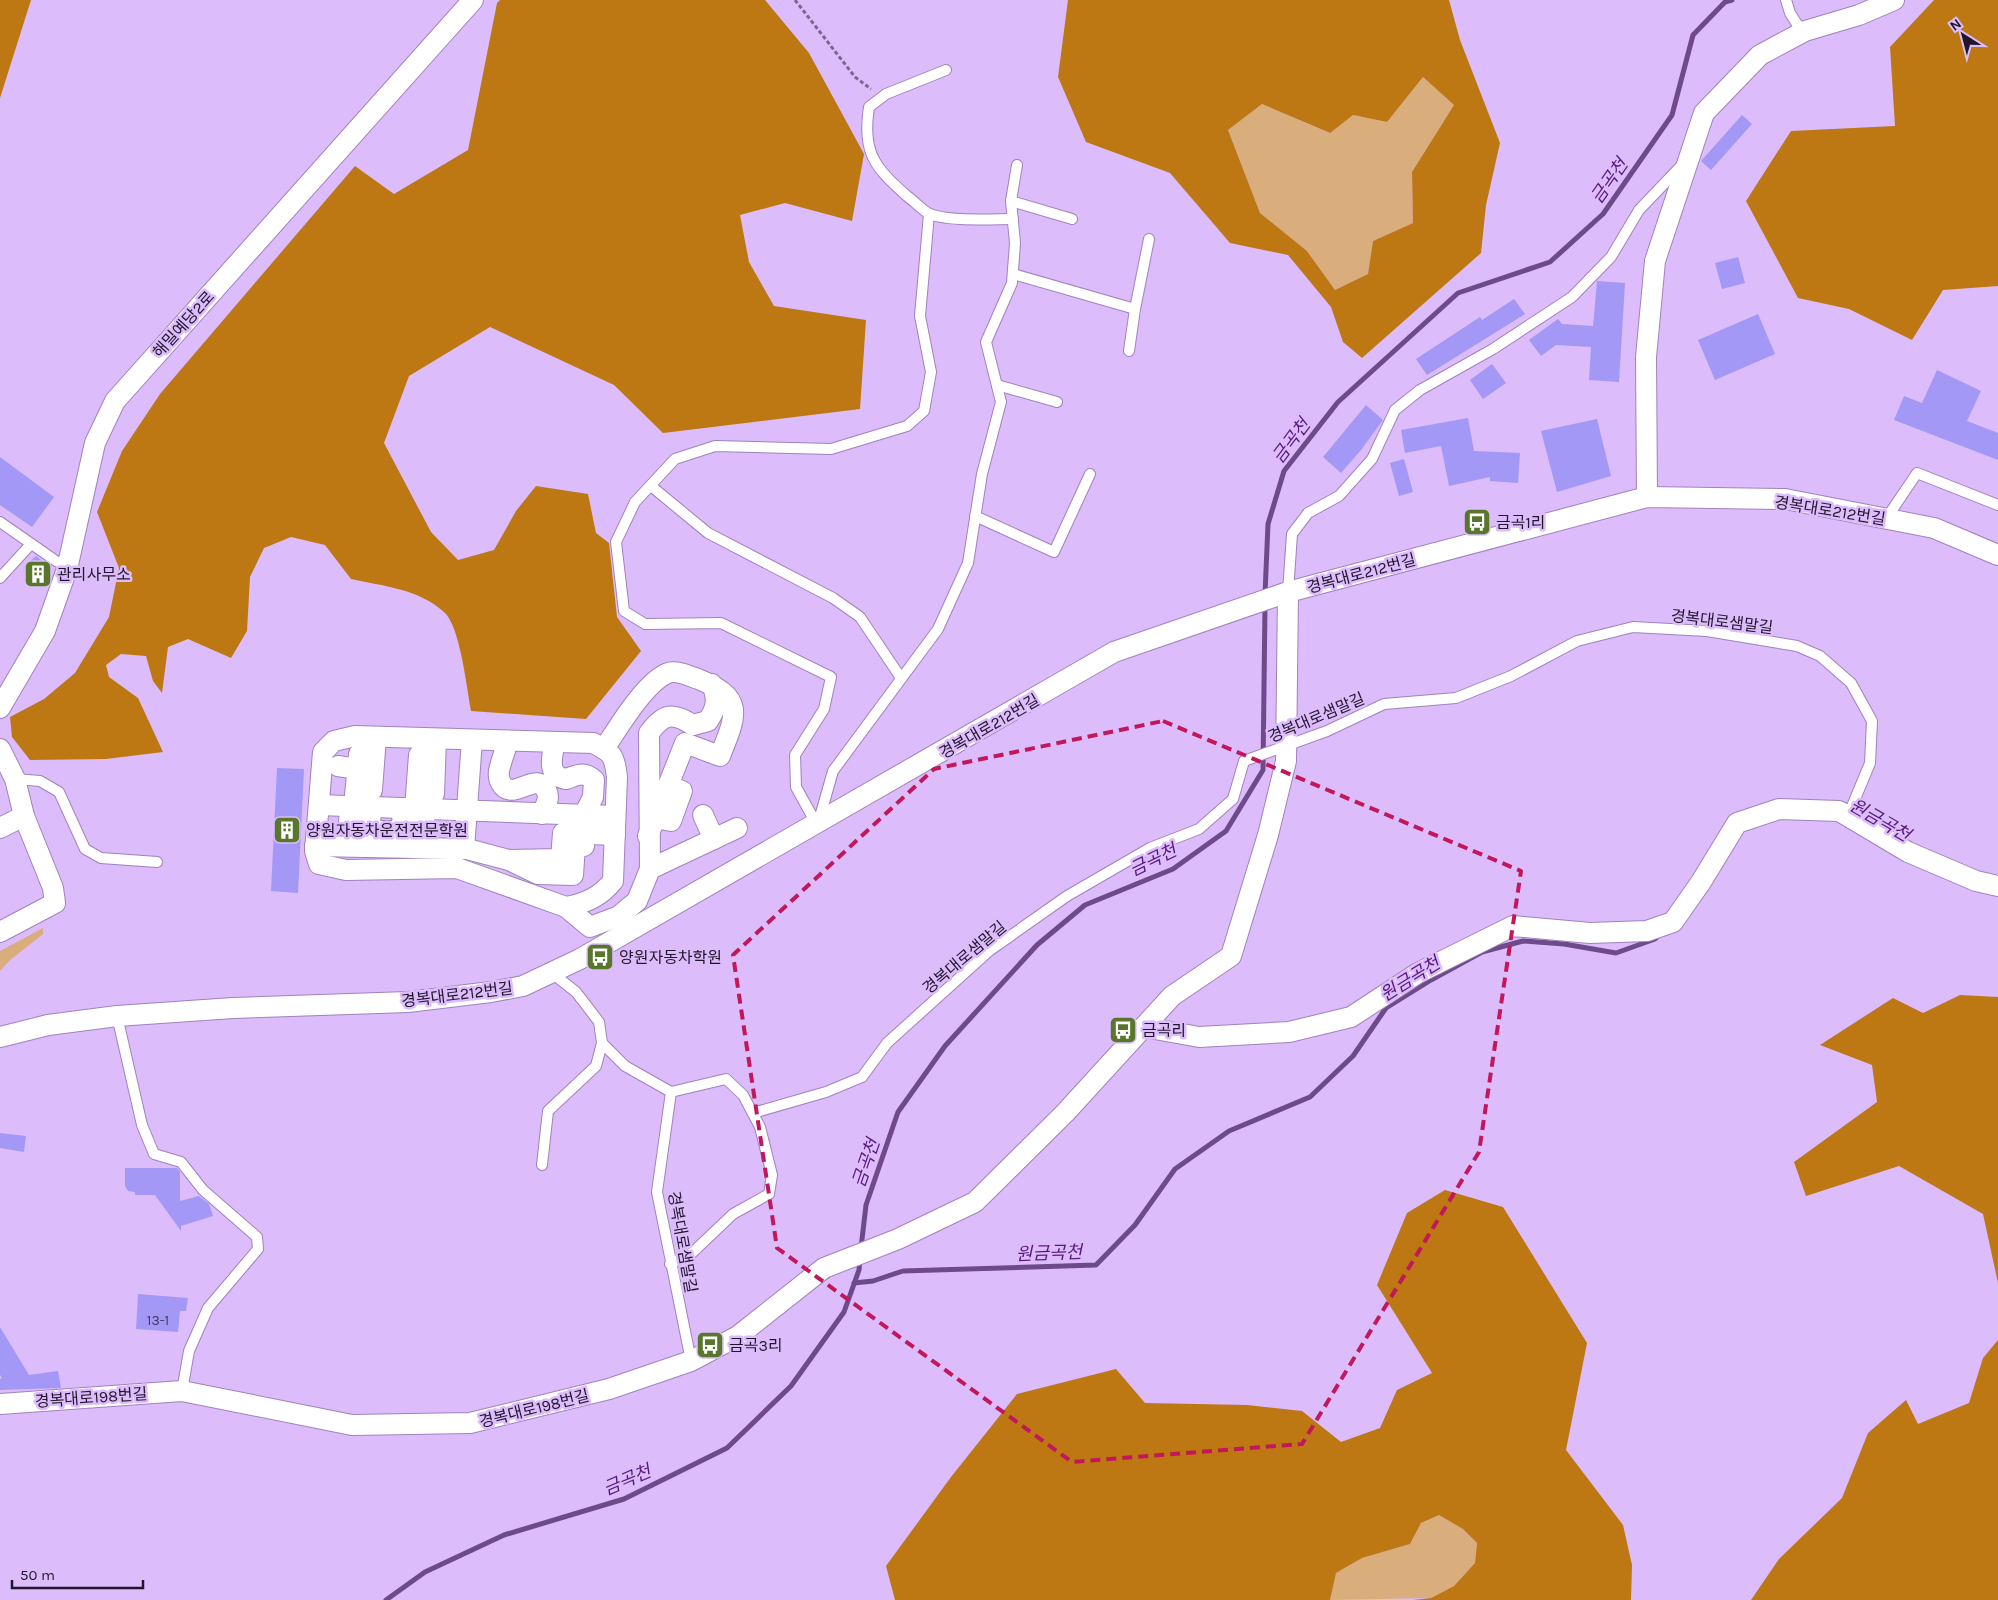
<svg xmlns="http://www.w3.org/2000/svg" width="1998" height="1600" font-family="Karla,'Noto Sans KR',sans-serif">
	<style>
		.green { fill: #daad7c }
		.forest { fill: #bd7713; fill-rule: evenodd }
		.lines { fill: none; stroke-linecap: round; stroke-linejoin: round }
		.stream { stroke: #6e4a8c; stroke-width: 5 }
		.building { fill: #a398f6 }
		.lane-casing { stroke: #a082bd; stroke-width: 12 }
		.street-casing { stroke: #a082bd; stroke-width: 22 }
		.path { stroke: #7c6691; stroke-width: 3; stroke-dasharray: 4 2.5; stroke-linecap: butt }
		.lane { stroke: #fff; stroke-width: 10 }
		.street { stroke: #fff; stroke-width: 20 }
		.marked { fill: none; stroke: #c2185b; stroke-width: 4; stroke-dasharray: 10 6; stroke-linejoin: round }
		.labels { text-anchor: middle; stroke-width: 5; stroke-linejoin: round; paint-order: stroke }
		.number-label { font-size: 14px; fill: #42365f }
		.street-label { font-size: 16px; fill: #22162d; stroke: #dcbcfb }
		.poi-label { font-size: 16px; fill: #22162d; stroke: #dcbcfb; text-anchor: start }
		.water-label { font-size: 18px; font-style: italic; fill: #581880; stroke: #dcbcfb }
	</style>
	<rect width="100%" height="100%" fill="#dcbcfb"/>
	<g class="green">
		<polygon points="1423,77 1454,105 1412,172 1413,223 1373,241 1368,274 1335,290 1307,251 1260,213 1228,130 1262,104 1329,133 1353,115 1387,122"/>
		<polygon points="43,928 43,934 9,961 0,971 0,951"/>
		<polygon points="1439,1515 1463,1529 1477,1543 1475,1563 1454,1586 1431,1598 1330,1600 1336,1573 1362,1558 1410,1544 1421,1523"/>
	</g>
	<g class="forest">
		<polygon points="0,0 31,0 0,98"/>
		<path d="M500 0H765L809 53 864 154 852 221 785 203 740 215 749 262 774 306 866 320 860 409 663 433 614 385 490 327 409 376 384 443 431 532 458 560 494 550 516 511 536 486 588 494 596 533 609 543 617 617 641 651 586 719 471 711C467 690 460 625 444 612 419 589 383 586 351 579L325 545 291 537 264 548 250 577 247 631 231 658 188 639 168 647 162 693 153 681 146 656 121 654 106 665 109 677 138 698 163 752 106 759 30 760 12 737 10 717 44 699 75 673 109 617 119 568 97 512 122 451 160 394 355 166 394 194 468 150 497 3Z"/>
		<path d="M1068 0H1449L1460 40 1500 143 1486 205 1481 253 1362 358 1343 342 1331 307 1288 255 1230 243 1170 173 1086 142 1058 77ZM1423 77 1454 105 1412 172 1413 223 1373 241 1368 274 1335 290 1307 251 1260 213 1228 130 1262 104 1330 133 1353 115 1387 122Z"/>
		<polygon points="1934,0 1998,0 1998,286 1943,290 1912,340 1849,309 1798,298 1746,201 1791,131 1895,126 1890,47"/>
		<polygon points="1960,995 1998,997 1998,1283 1983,1214 1899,1166 1806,1196 1794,1162 1877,1102 1872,1065 1820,1045 1893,998 1923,1013"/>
		<polygon points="1445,1190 1503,1207 1587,1343 1566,1450 1623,1525 1632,1565 1631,1600 1413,1600 1431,1598 1454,1586 1475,1563 1477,1543 1463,1529 1439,1515 1421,1523 1410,1544 1362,1558 1336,1573 1330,1600 895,1600 886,1566 951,1477 1017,1394 1116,1369 1145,1403 1247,1405 1302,1411 1341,1442 1380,1428 1397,1390 1432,1373 1377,1285 1407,1213"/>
		<polygon points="1998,1340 1998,1600 1751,1600 1779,1559 1842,1498 1868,1433 1906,1400 1918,1424 1969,1403 1983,1358"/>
	</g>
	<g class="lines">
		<g class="stream">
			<polyline points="1265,594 1268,524 1284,471 1338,402 1458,293 1550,262 1603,214 1672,115 1693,35 1725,2 1732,0"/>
			<polyline points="861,1248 866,1205 898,1112 945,1046 1037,945 1085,905 1173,869 1226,831 1263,770 1265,605"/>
			<polyline points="854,1283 873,1281 903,1271 1096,1265 1135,1225 1175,1169 1229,1131 1310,1097 1353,1056 1386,1008 1431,980 1482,952 1523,941 1564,944 1616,953 1655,939 1659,935"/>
			<polyline points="386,1600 425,1572 504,1535 624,1499 727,1448 791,1386 844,1312 859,1270 860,1259"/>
		</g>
	</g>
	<g class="building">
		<polygon points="1742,115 1752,124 1711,170 1701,161"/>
		<polygon points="1738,257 1745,283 1722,289 1715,263"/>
		<polygon points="1597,281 1625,283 1619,382 1589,380 1591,347 1556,345 1541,356 1529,340 1558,319 1562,324 1593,326"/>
		<polygon points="1514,299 1525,314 1427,375 1416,359 1480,317 1482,320"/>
		<polygon points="1758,314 1775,354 1715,380 1698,340"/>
		<polygon points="1492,364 1506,383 1483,399 1470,380"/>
		<polygon points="1937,370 1981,391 1967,421 1998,433 1998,460 1894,420 1904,396 1922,403"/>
		<polygon points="1366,405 1383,420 1361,450 1341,473 1323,457"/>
		<polygon points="1468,418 1474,451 1520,453 1518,483 1490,481 1490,477 1449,486 1441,446 1405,453 1401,430"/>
		<polygon points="1597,419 1611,476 1557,492 1541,431"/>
		<polygon points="0,457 54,497 32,527 0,505"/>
		<polygon points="1404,459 1413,492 1399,496 1390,463"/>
		<polygon points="36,556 46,564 41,581 24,567"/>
		<polygon points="277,768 304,769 298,893 271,891"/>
		<polygon points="0,1133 26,1136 24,1152 0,1148"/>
		<polygon points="125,1168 177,1168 180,1172 180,1201 199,1196 209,1204 213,1216 181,1226 181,1231 155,1195 135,1195 135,1192 128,1191 125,1186"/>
		<polygon points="138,1294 188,1298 186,1311 180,1311 178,1332 136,1329"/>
		<polygon points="0,1327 29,1375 58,1371 61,1388 0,1390 0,1379 2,1378 0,1375"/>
	</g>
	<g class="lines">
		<g class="lane-casing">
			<g id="lane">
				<polyline points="1786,0 1790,13 1802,32"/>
				<path d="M946 70 886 94 869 107C862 152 874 167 907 196 914 201 921 209 928 213 945 222 993 219 1013 219"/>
				<polyline points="1011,201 1072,219"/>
				<polyline points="1013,274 1135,309 1149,239"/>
				<polyline points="1129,351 1135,309"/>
				<polyline points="997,385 1057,402"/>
				<polyline points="651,486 708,533 833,598 860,617 901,678"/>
				<polyline points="975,516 1054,552 1090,474"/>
				<polyline points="1886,519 1917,473 1998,505"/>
				<polyline points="0,522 56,561 67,566"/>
				<polyline points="0,578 31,544"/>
				<polyline points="1288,592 1292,534 1308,513 1339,496 1372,459 1395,410 1420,390 1493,349 1572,297 1611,257 1639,210 1683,164"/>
				<polyline points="15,779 40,781 59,792 85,849 101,858 157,862"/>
				<polyline points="819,820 833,771 938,629 968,563 982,474 1001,402 986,342 1012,283 1015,243 1011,201 1017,165"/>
				<polyline points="817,825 796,787 795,755 824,709 831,677 721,623 645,624 624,611 616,542 635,502 675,459 715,446 831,449 907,426 924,411 931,372 920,316 929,214"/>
				<polyline points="117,1016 142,1125 154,1154 181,1162 203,1190 257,1237 258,1249 208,1308 189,1351 182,1391"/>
				<polyline points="602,1043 625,1066 671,1092 657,1192 691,1361"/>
				<polyline points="753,1113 826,1092 862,1077 887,1043 989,951 1067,896 1150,848 1199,829 1233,799 1244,761 1327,731 1384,704 1456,698 1511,676 1577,641 1633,627 1707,631 1797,646 1820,656 1851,683 1872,721 1870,763 1848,816"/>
				<polyline points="542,1165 548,1111 596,1066 602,1043 599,1022 576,992 552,973"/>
				<polyline points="670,1264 692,1253 733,1214 769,1194 772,1175 760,1127 743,1095 726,1079 671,1092"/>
			</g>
		</g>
		<g class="street-casing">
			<g id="street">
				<polyline points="1647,497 1646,357 1655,261 1704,113 1760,55 1805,31 1859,15 1894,0"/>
				<polyline points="0,708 45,631 67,569 95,443 115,401 473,0"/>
				<path d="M355 736 593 743C613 753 614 755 617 777L613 881C600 897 586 903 566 907L457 868 346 870 319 864 315 851 323 752 334 741Z"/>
				<path d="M508 741C505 751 501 761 499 771 498 777 499 781 503 786 516 800 537 769 547 792 550 800 545 806 542 814"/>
				<path d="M555 742C552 756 546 776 566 779 578 775 584 771 594 780L593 797 584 815"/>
				<polyline points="0,749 15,779 24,816 53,888 55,903 0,932"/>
				<path d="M604 749C618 728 645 682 668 673 676 670 690 676 698 679 746 698 736 716 720 756L685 743 648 836"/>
				<polyline points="338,766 358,769"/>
				<polyline points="372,790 376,737"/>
				<polyline points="434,794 436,739"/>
				<polyline points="319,805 615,816"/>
				<polyline points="350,806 349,824 370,825 371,807"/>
				<polyline points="354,806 359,754"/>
				<polyline points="403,808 402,825 424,825 425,809"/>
				<polyline points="415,809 419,755"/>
				<polyline points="703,815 714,839"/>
				<polyline points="655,818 671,821 682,791 668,786"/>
				<polyline points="0,828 24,816"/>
				<polyline points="315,846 467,849 509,860 561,859 563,833 615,835"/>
				<polyline points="374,847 375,831 397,831 395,847"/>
				<polyline points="464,849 472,740"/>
				<polyline points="513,862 538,874 573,875 575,845 584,846"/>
				<polyline points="650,869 737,828"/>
				<path d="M566 907 590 927 619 916 637 901 650 869 649 733C664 713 673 712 693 725L708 721C717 707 718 700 712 684"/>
				<polyline points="1144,1027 1199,1037 1289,1032 1351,1017 1418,973 1513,926 1590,933 1647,931 1673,922 1701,882 1737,823 1779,809 1839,811 1908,852 1976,881 1998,886"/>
				<polyline points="0,1037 48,1025 117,1016 233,1008 408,1002 491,992 523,986 580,959 1114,652 1288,592 1647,497 1785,499 1934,528 1998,555"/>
				<polyline points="0,1404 182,1391 352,1425 470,1423 609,1389 691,1361 738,1336 824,1268 898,1239 975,1202 1065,1113 1172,996 1231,956 1268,835 1286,761 1288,592"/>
			</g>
		</g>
		<polyline class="path" points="795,0 855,77 871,89"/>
		<use href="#lane" class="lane"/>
		<use href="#street" class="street"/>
	</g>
	<path class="marked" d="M1163 721 1521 871 1479 1152 1302 1444 1072 1462 777 1248 733 955 934 769Z"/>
	<defs>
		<g id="bus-square" transform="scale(1.4375)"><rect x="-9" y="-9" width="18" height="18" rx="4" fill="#59772c" stroke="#dcbcfb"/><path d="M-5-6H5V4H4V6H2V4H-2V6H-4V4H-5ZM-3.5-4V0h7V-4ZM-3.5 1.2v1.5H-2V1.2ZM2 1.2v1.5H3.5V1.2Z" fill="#fff"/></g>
		<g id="building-square" transform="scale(1.4375)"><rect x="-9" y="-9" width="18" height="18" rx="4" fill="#59772c" stroke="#dcbcfb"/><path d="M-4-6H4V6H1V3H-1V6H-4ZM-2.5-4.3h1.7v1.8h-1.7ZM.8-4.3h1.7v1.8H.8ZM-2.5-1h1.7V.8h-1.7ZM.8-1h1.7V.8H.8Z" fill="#fff"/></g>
	</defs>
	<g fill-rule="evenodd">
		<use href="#bus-square" x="1477" y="522"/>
		<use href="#building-square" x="38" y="574"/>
		<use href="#building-square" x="287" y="830"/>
		<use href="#bus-square" x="600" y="957"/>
		<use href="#bus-square" x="1123" y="1030"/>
		<use href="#bus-square" x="710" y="1345"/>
	</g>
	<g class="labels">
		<g class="number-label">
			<text x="158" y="1325">13-1</text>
		</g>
		<g class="street-label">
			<text transform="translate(183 324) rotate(-48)" y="6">해밀예당2로</text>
			<text transform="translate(1830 510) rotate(9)" y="6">경복대로212번길</text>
			<text transform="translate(1361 573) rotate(-15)" y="6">경복대로212번길</text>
			<text transform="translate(1722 621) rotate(7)" y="6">경복대로샘말길</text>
			<text transform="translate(1316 717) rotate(-23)" y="6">경복대로샘말길</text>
			<text transform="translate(989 726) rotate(-30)" y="6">경복대로212번길</text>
			<text transform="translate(964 957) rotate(-40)" y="6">경복대로샘말길</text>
			<text transform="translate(457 994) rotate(-7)" y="6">경복대로212번길</text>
			<text transform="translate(683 1242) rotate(80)" y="6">경복대로샘말길</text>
			<text transform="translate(91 1397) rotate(-4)" y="6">경복대로198번길</text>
			<text transform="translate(534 1408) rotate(-14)" y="6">경복대로198번길</text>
		</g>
		<g class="poi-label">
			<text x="1496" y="528">금곡1리</text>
			<text x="57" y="580">관리사무소</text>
			<text x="306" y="836">양원자동차운전전문학원</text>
			<text x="619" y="963">양원자동차학원</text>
			<text x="1142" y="1036">금곡리</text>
			<text x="729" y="1351">금곡3리</text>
		</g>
		<g class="water-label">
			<text transform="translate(1609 181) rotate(-55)" y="6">금곡천</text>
			<text transform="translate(1291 441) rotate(-53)" y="6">금곡천</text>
			<text transform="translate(1880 820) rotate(30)" y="6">원금곡천</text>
			<text transform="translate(1153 860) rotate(-26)" y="6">금곡천</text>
			<text transform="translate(1410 979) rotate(-32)" y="6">원금곡천</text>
			<text transform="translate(866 1163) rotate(-71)" y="6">금곡천</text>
			<text transform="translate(1049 1253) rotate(-2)" y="6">원금곡천</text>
			<text transform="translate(627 1480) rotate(-23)" y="6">금곡천</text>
		</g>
	</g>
	<g transform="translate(1963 35) rotate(324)" stroke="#dcbcfb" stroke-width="4" paint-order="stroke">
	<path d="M0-4L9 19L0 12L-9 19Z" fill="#22162d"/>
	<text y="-8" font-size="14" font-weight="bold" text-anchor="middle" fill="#22162d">N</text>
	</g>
	<path d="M12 1580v8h131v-8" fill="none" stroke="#22162d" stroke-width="2.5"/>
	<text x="20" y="1580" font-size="15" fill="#22162d" stroke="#dcbcfb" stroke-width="4" paint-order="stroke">50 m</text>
</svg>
